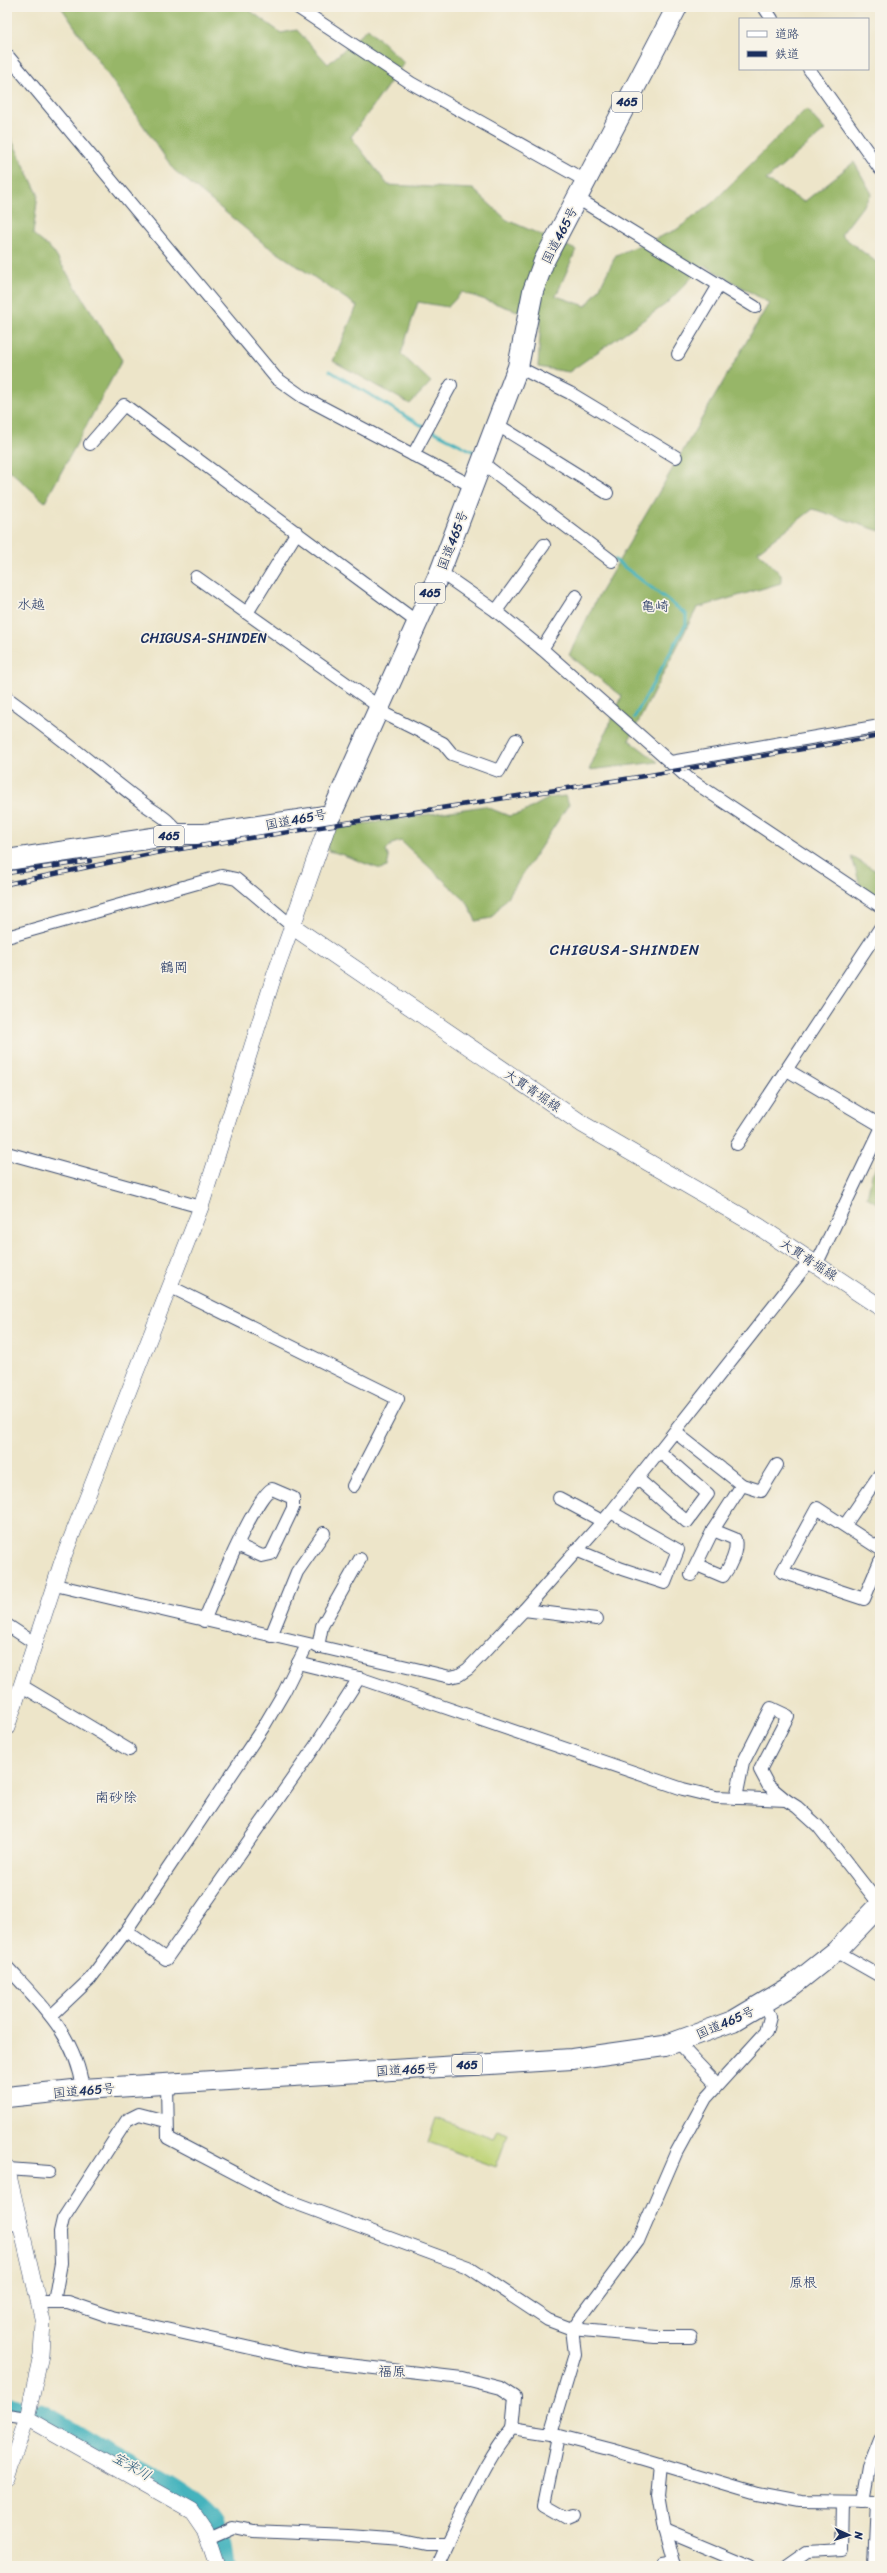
<svg xmlns="http://www.w3.org/2000/svg" width="887" height="2573" font-family="Sriracha,'Klee One',sans-serif">
	<style>
		.green { fill: #bfd478; stroke: #6d826b }
		.forest { fill: #97b668; stroke: #597263 }
		.lines { fill: none; stroke-linecap: round; stroke-linejoin: round }
		.stream { stroke: #44b3bd; stroke-width: 3 }
		.river { stroke: #44b3bd; stroke-width: 19 }
		.minor-casing { stroke: #3a4a6e; stroke-width: 14 }
		.tertiary-casing { stroke: #3a4a6e; stroke-width: 16 }
		.secondary-casing { stroke: #3a4a6e; stroke-width: 18 }
		.trunk-casing { stroke: #3a4a6e; stroke-width: 22 }
		.minor { stroke: #fff; stroke-width: 12 }
		.tertiary { stroke: #fff; stroke-width: 15 }
		.secondary { stroke: #fff; stroke-width: 17 }
		.trunk { stroke: #fff; stroke-width: 20 }
		.rail-casing { stroke: #1b2f5e; stroke-width: 4.5 }
		.rail { stroke: #f7f3e8; stroke-width: 3; stroke-dasharray: 9; stroke-linecap: butt }
		.labels { text-anchor: middle; stroke-width: 3.5; stroke-linejoin: round; paint-order: stroke }
		.shield { fill: #f7f3e8; stroke: #5d6a87; stroke-width: 1 }
		.shield-label { font-size: 12px; font-weight: bold; fill: #1b2f5e }
		.street-label { font-size: 13px; fill: #1b2f5e; stroke: #f7f3e8 }
		.neighbourhood-label { font-size: 14px; fill: #1b2f5e; stroke: #f7f3e8 }
		.water-label { font-size: 14px; font-style: italic; fill: #27577a; stroke: #f7f3e8 }
		.quarter-label { font-size: 15px; letter-spacing: 1px; fill: #1b2f5e; stroke: #f7f3e8 }
	</style>
	<rect width="100%" height="100%" fill="#f7f3e8"/>
	<filter id="ink" filterUnits="userSpaceOnUse"><feTurbulence type="fractalNoise" baseFrequency=".025" numOctaves="2"/><feDisplacementMap in="SourceGraphic" scale="8" xChannelSelector="R" yChannelSelector="G"/><feConvolveMatrix kernelMatrix="1 2 1 2 8 2 1 2 1" color-interpolation-filters="sRGB"/></filter>
	<filter id="wash" filterUnits="userSpaceOnUse"><feTurbulence type="fractalNoise" baseFrequency=".012" numOctaves="4" result="noise"/><feDisplacementMap in="SourceGraphic" scale="16" xChannelSelector="R" yChannelSelector="G"/><feGaussianBlur stdDeviation="0.9" result="paint"/><feColorMatrix in="noise" values="0 0 0 0 0 0 0 0 0 0 0 0 0 0 0 0 0 1.4 0 .05"/><feComposite in="paint" operator="in"/></filter>
	<g filter="url(#wash)">
		<rect width="100%" height="100%" fill="#ede5c9"/>
		<polygon class="green" points="436,2118 493,2139 497,2130 508,2134 496,2167 428,2142"/>
		<g class="forest">
			<polygon points="61,7 245,7 281,33 297,30 328,64 368,28 404,63 351,137 388,185 473,189 507,220 576,250 556,296 586,306 599,289 616,255 676,230 711,204 806,109 825,130 766,180 804,202 854,162 872,194 841,235 880,265 880,531 813,509 758,551 781,575 781,583 697,608 629,740 658,762 589,770 622,696 569,655 596,600 769,303 704,265 666,304 569,372 538,367 541,319 462,292 448,307 418,302 401,354 431,382 410,404 333,361 357,306 263,243 174,170"/>
			<polygon points="7,130 38,194 33,234 53,251 122,360 45,502 7,468"/>
			<path d="M565 796 569 804 511 892 491 918 476 921 467 902 401 841 392 844 386 851 389 858 387 867 381 869C363 864 346 854 328 851L327 841 331 832 343 827 484 806 509 816 522 813 549 798Z"/>
			<polygon points="852,857 880,873 880,904 860,885"/>
			<polygon points="880,1160 880,1205 867,1197 872,1174"/>
		</g>
		<g class="lines">
			<g class="stream">
				<polyline points="330,371 424,427"/>
				<polyline points="429,429 478,454"/>
				<polyline points="615,560 686,614 686,624 634,718"/>
			</g>
			<g class="river">
				<polyline points="7,2405 19,2409"/>
				<path d="M41 2413C64 2425 84 2439 107 2452 134 2468 203 2500 216 2528"/>
				<polyline points="222,2540 226,2566"/>
			</g>
		</g>
	</g>
	<g filter="url(#ink)">
		<g class="lines">
			<g class="minor-casing">
				<g id="minor">
					<polyline points="297,7 411,83 586,181"/>
					<polyline points="764,7 772,19"/>
					<polyline points="7,55 276,378 303,397 472,486"/>
					<polyline points="809,69 880,169"/>
					<polyline points="577,198 755,307"/>
					<polyline points="678,354 719,285"/>
					<polyline points="518,367 570,393 676,457"/>
					<polyline points="496,424 607,493"/>
					<polyline points="90,444 124,405 417,622"/>
					<polyline points="413,455 451,385"/>
					<polyline points="481,462 612,561"/>
					<polyline points="440,572 496,611 542,649 688,778 880,906"/>
					<polyline points="196,577 378,706"/>
					<polyline points="496,611 544,545"/>
					<polyline points="247,613 297,532"/>
					<polyline points="542,649 576,596"/>
					<path d="M7 698C53 731 96 767 140 801 156 814 167 816 179 834"/>
					<polyline points="377,710 443,743 452,754 499,771 516,740"/>
					<polyline points="671,762 880,726"/>
					<polyline points="7,937 222,876 236,879 292,926"/>
					<polyline points="787,1070 880,1125"/>
					<polyline points="737,1144 880,928"/>
					<polyline points="7,1153 201,1207"/>
					<polyline points="817,1263 880,1131"/>
					<polyline points="171,1287 398,1399 353,1486"/>
					<polyline points="675,1432 742,1485 761,1491 777,1465"/>
					<polyline points="638,1479 687,1522 708,1494 660,1452"/>
					<polyline points="559,1498 602,1521"/>
					<polyline points="845,1525 880,1474"/>
					<polyline points="880,1549 817,1508 782,1572 864,1599 880,1561"/>
					<polyline points="576,1550 622,1569 665,1583 678,1550 611,1512"/>
					<path d="M697 1565 723 1576C730 1567 738 1551 735 1539L713 1530"/>
					<polyline points="691,1575 713,1530 742,1485"/>
					<polyline points="55,1585 450,1677 459,1675 468,1669 524,1610 611,1512 811,1259"/>
					<polyline points="524,1610 597,1619"/>
					<path d="M204 1621C213 1599 255 1495 272 1489L293 1498V1508L271 1554 262 1556 237 1545"/>
					<polyline points="7,1625 36,1644"/>
					<polyline points="271,1636 297,1572 324,1533"/>
					<polyline points="318,1647 322,1626 360,1559"/>
					<polyline points="298,1663 359,1678 683,1789 716,1797 786,1800 797,1807 818,1826 880,1905"/>
					<polyline points="22,1686 129,1750"/>
					<polyline points="736,1798 743,1763 771,1708 788,1716 760,1770 768,1785 786,1800"/>
					<polyline points="126,1931 166,1959 316,1745 359,1678"/>
					<polyline points="836,1951 880,1976"/>
					<path d="M7 1967C41 2004 76 2036 83 2089"/>
					<polyline points="51,2016 90,1979 126,1931 264,1726 284,1692 307,1645"/>
					<polyline points="678,2043 717,2084"/>
					<polyline points="167,2084 168,2138 284,2199 468,2267 548,2320 572,2329 655,2337 691,2337"/>
					<polyline points="8,2169 49,2172"/>
					<polyline points="7,2226 21,2222"/>
					<polyline points="40,2302 68,2302 112,2317 304,2360 462,2378 501,2388 515,2397 512,2428"/>
					<polyline points="54,2302 61,2263 60,2232 63,2219 127,2120 139,2114 166,2121"/>
					<polyline points="7,2415 27,2418"/>
					<polyline points="551,2434 575,2354 572,2329 638,2241 676,2153 706,2098 766,2032 770,2017 765,2004"/>
					<polyline points="558,2436 544,2505 567,2518 574,2515"/>
					<polyline points="661,2465 658,2496 663,2525 674,2566"/>
					<polyline points="863,2502 869,2467 880,2439"/>
					<polyline points="664,2530 750,2566"/>
					<polyline points="208,2538 233,2527 252,2531 349,2535 403,2539 427,2544 445,2544"/>
					<path d="M437 2566C444 2547 454 2531 462 2513 477 2483 491 2453 512 2428L551 2434 613 2450 757 2493 799 2501 880 2502"/>
					<polyline points="662,2566 674,2564"/>
					<polyline points="787,2566 807,2552 842,2550 843,2502"/>
					<polyline points="875,2566 878,2503"/>
				</g>
			</g>
			<g class="tertiary-casing">
				<g id="tertiary">
					<polyline points="7,1728 62,1561 201,1207 274,976 292,926"/>
					<polyline points="7,2167 43,2322 41,2355 27,2418 7,2477"/>
					<polyline points="27,2418 192,2511 205,2530 217,2566"/>
				</g>
			</g>
			<g class="secondary-casing">
				<polyline id="secondary" points="331,815 292,926 584,1125 758,1226 880,1307"/>
			</g>
			<g class="trunk-casing">
				<g id="trunk">
					<polyline points="7,860 179,834 205,834 331,815 440,572 518,367 533,291 544,261 677,7"/>
					<polyline points="7,2097 83,2089 572,2059 664,2046 733,2021 792,1986 836,1951 880,1905"/>
				</g>
			</g>
			<use href="#minor" class="minor"/>
			<use href="#tertiary" class="tertiary"/>
			<use href="#secondary" class="secondary"/>
			<use href="#trunk" class="trunk"/>
			<g class="rail-casing">
				<g id="rail">
					<polyline points="7,873 90,861"/>
					<polyline points="7,884 155,853 638,777 880,736"/>
				</g>
			</g>
			<use href="#rail" class="rail"/>
		</g>
	</g>
	<g class="labels">
		<g class="shield">
			<rect x="612" y="92" width="30" height="20" rx="3"/>
			<rect x="415" y="583" width="30" height="20" rx="3"/>
			<rect x="154" y="826" width="30" height="20" rx="3"/>
			<rect x="452" y="2055" width="30" height="20" rx="3"/>
		</g>
		<g class="shield-label">
			<text x="627" y="106">465</text>
			<text x="430" y="597">465</text>
			<text x="169" y="840">465</text>
			<text x="467" y="2069">465</text>
		</g>
		<g class="street-label">
			<text transform="translate(559 235) rotate(-63)" y="5">国道465号</text>
			<text transform="translate(452 540) rotate(-69)" y="5">国道465号</text>
			<text transform="translate(296 819) rotate(-11)" y="5">国道465号</text>
			<text transform="translate(533 1090) rotate(34)" y="5">大貫青堀線</text>
			<text transform="translate(809 1259) rotate(33)" y="5">大貫青堀線</text>
			<text transform="translate(725 2022) rotate(-24)" y="5">国道465号</text>
			<text transform="translate(407 2069) rotate(-3)" y="5">国道465号</text>
			<text transform="translate(84 2090) rotate(-5)" y="5">国道465号</text>
		</g>
		<g class="neighbourhood-label">
			<text x="31" y="609">水越</text>
			<text x="655" y="611">亀崎</text>
			<text x="204" y="643">CHIGUSA-SHINDEN</text>
			<text x="174" y="972">鶴岡</text>
			<text x="116" y="1802">南砂除</text>
			<text x="803" y="2287">原根</text>
			<text x="392" y="2376">福原</text>
		</g>
		<g class="water-label">
			<text transform="translate(132 2466) rotate(30)" y="5">宝来川</text>
		</g>
		<g class="quarter-label">
			<text x="625" y="955">CHIGUSA-SHINDEN</text>
		</g>
	</g>
	<rect width="887" height="2573" fill="none" stroke="#f7f3e8" stroke-width="24"/>
	<rect x="739" y="18" width="130" height="52" fill="#f7f3e8" stroke="#9fa5b1"/>
	<rect x="747" y="31" width="20" height="6" fill="#ffffff" stroke="#9fa5b1"/>
	<text x="775" y="38" font-size="12" fill="#1b2f5e">道路</text>
	<rect x="747" y="51" width="20" height="6" fill="#1b2f5e" stroke="#9fa5b1"/>
	<text x="775" y="58" font-size="12" fill="#1b2f5e">鉄道</text>
	<g transform="translate(849 2535) rotate(93)" stroke="#f7f3e8" stroke-width="3" paint-order="stroke">
	<path d="M0-3L7 15L0 10L-7 15Z" fill="#1b2f5e"/>
	<text y="-6" font-size="11" font-weight="bold" text-anchor="middle" fill="#1b2f5e">N</text>
	</g>
</svg>
